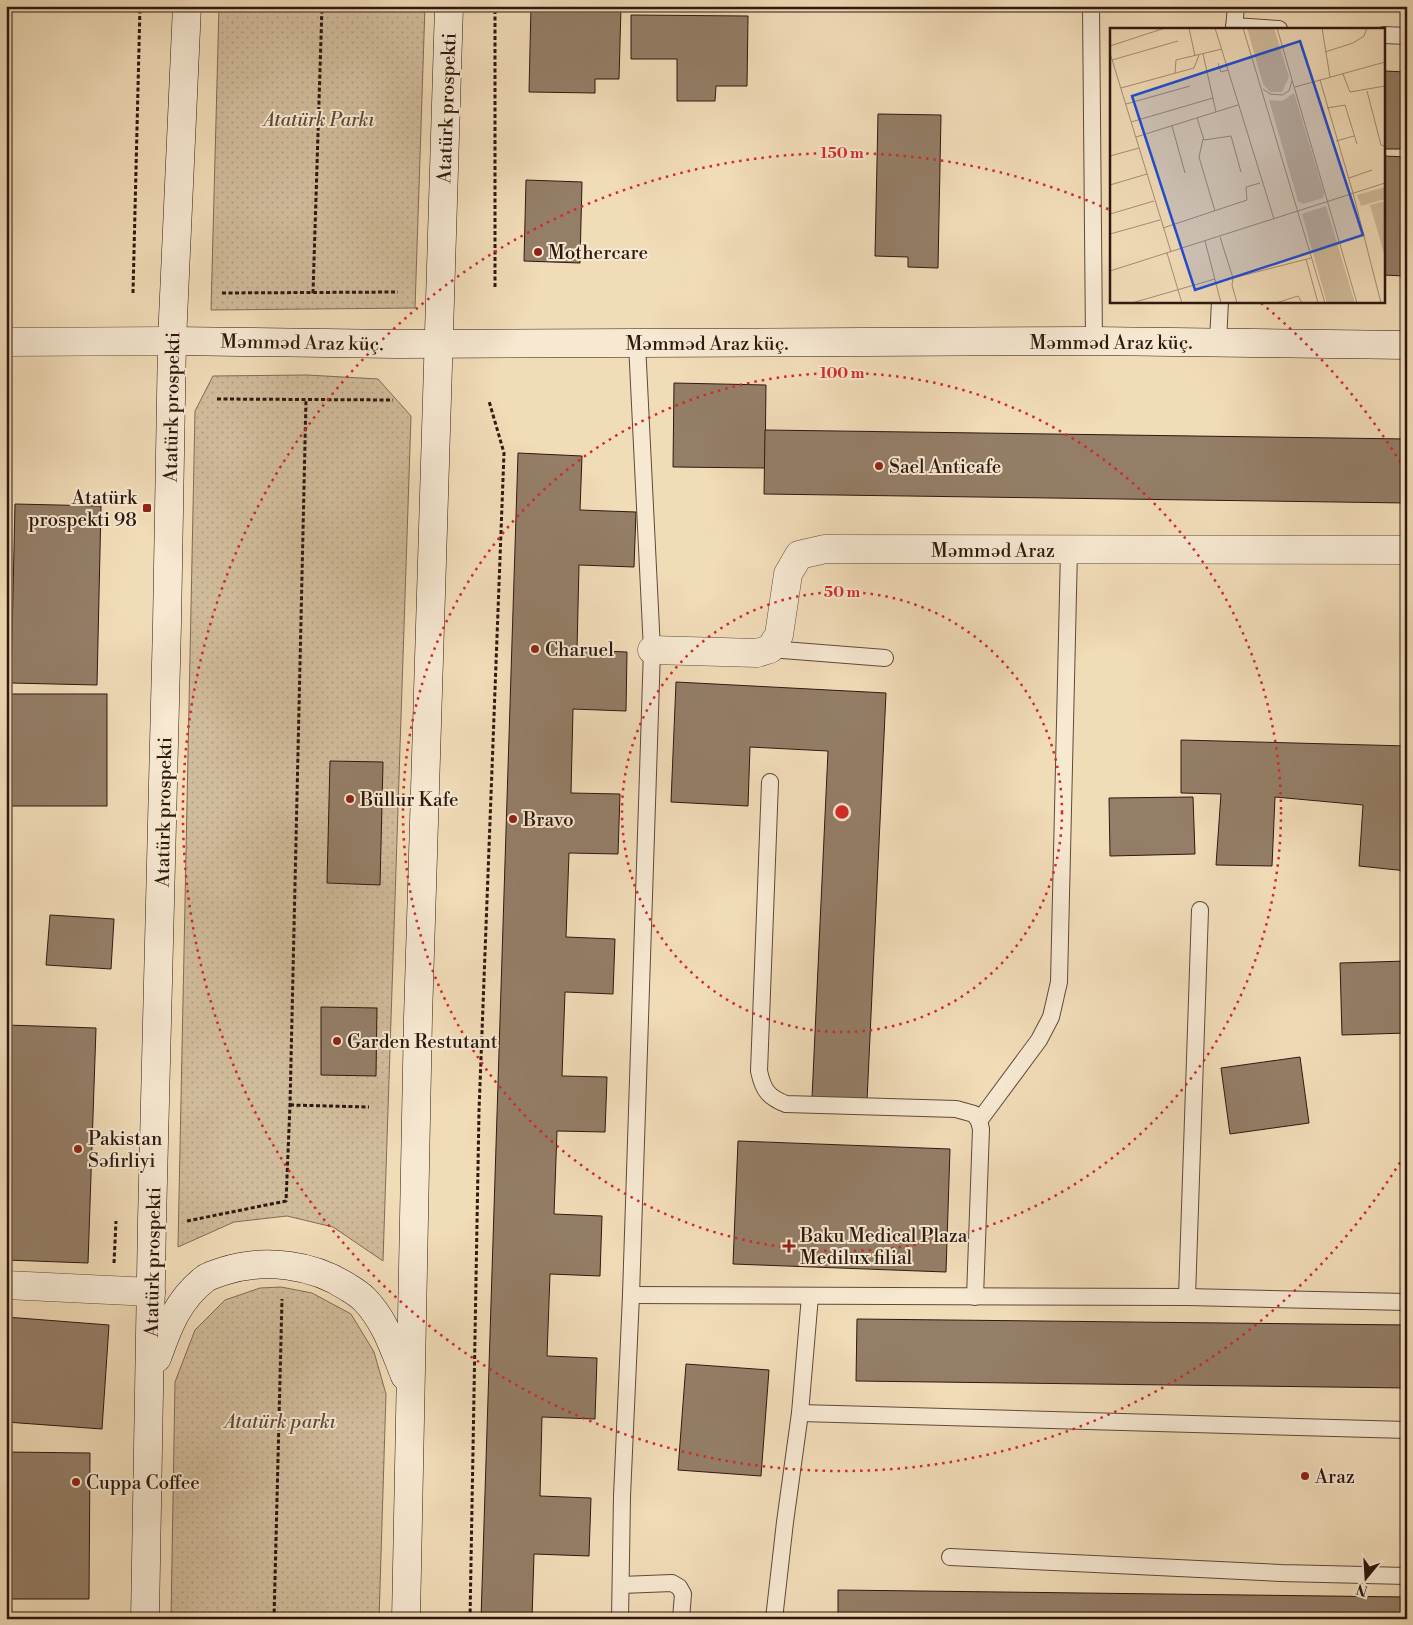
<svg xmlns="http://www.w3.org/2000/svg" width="1413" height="1625" font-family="'Libre Bodoni',serif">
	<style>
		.park { fill: url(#park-dots); stroke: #806a55 }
		.building { fill: #947e67; stroke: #2f180f }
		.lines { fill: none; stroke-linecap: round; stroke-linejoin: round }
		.service-casing { stroke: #604939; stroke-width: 18 }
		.minor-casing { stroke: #604939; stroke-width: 29 }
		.secondary-casing { stroke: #2f180f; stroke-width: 29 }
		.path { stroke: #2f180f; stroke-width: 3; stroke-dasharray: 4 2.5; stroke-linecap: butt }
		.service { stroke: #f6e8d1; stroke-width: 16 }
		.minor { stroke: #f6e8d1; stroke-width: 28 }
		.secondary { stroke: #f6e8d1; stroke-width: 28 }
		.ring { fill: none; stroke: #d62828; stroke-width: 2.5; stroke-dasharray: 2.5 5 }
		.poi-dot { fill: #8f2418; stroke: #f6e8d1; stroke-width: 2 }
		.labels { text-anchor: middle; stroke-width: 4; stroke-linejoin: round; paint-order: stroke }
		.street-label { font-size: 19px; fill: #2f180f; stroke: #f6e8d1 }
		.park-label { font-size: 19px; font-style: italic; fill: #5f4939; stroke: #f6e8d1 }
		.poi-label { font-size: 19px; fill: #2f180f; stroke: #f6e8d1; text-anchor: start }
		.inset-road { fill: none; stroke: #a38e74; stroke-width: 1 }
		.view { fill: #1d4ed8; fill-opacity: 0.15; stroke: #1d4ed8; stroke-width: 2.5 }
		.inset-edge { fill: none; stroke: #2f180f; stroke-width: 2.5 }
		.centre { fill: #d62828; stroke: #f6e8d1; stroke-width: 2.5 }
		.ring-label { font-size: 15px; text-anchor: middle; font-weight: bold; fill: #d62828; stroke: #f6e8d1; stroke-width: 4; stroke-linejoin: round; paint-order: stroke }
	</style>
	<defs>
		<pattern id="park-dots" width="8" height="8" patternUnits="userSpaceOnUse" patternTransform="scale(1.25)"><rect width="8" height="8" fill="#d0bb9b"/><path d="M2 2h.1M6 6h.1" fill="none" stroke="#b3a084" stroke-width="1.8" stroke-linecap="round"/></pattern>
	</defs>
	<rect width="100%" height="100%" fill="#f1dcb8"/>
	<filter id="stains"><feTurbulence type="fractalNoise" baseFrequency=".004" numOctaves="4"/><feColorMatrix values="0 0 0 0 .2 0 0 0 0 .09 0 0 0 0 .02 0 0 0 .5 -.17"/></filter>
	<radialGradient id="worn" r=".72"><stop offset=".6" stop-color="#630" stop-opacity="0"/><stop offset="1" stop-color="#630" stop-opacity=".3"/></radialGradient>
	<g class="park">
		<polygon points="219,6 425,6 415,308 211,310"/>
		<polygon points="307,375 378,379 411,416 383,1261 333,1227 287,1216 234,1222 178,1247 195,411 213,376"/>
		<polygon points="281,1287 312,1293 351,1314 374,1352 386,1394 379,1619 171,1619 175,1382 195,1330 225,1300 260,1288"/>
	</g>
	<g class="building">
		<polygon points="531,6 621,6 619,79 595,79 595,93 529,92"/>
		<polygon points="631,15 748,16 747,86 716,86 715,101 677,101 677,59 631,59"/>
		<polygon points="1384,71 1407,72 1407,149 1384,149"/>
		<polygon points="878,114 941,115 938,268 908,267 908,257 875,256"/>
		<polygon points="1384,156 1407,157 1404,276 1384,275"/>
		<polygon points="526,180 582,182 580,263 524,261"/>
		<polygon points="674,383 766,385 765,468 673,467"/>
		<polygon points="765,430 1407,439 1407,503 764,494"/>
		<polygon points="518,453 582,456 580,510 636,512 634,567 579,565 577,650 627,652 626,711 573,709 571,793 620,794 618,854 569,853 566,937 615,939 613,994 565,992 562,1076 607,1077 605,1132 557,1131 554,1214 602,1216 600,1276 550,1274 547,1356 597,1358 595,1419 542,1417 540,1496 591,1498 589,1556 534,1554 532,1619 481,1619"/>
		<polygon points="15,504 101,506 97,685 11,683"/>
		<polygon points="676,682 886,693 867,1101 812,1098 828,751 750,747 748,806 671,802"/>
		<rect x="6" y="694" width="101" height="112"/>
		<polygon points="1181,740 1407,746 1407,871 1359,866 1363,805 1275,797 1272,866 1216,865 1221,794 1181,793"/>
		<polygon points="330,761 383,762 380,885 327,883"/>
		<polygon points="1193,797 1195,854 1110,856 1109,798"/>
		<polygon points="50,915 114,919 111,969 46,965"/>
		<polygon points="1407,961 1407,1033 1342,1035 1340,963"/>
		<polygon points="321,1007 377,1008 376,1076 321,1075"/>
		<polygon points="6,1025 96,1028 88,1263 6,1260"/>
		<polygon points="1300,1057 1309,1123 1230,1134 1221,1068"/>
		<polygon points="738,1141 950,1149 946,1272 733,1264"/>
		<polygon points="6,1317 109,1325 102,1429 6,1422"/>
		<polygon points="857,1319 1407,1325 1407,1388 856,1381"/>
		<polygon points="686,1364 769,1370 761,1476 678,1470"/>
		<polygon points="6,1452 90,1453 89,1599 6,1599"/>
		<polygon points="838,1590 1407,1597 1407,1619 838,1619"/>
	</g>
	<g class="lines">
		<g class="service-casing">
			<g id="service">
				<polyline points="1091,6 1094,341"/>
				<polyline points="1234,26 1279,29"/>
				<polyline points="1234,29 1236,6"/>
				<polyline points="1384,35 1407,36"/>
				<polyline points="1218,342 1220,301"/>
				<polyline points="770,649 885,658"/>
				<path d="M770 782 759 1071C763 1090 768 1097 786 1104L956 1109 974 1114 979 1121 981 1129 975 1297"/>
				<polyline points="979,1121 1039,1040 1051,1017 1059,982 1069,550"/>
				<polyline points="631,1295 1187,1297 1407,1302"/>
				<polyline points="1187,1297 1200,910"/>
				<polyline points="800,1413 1407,1430"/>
				<polyline points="950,1557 1281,1573 1407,1576"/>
				<polyline points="621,1585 672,1583 679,1587 683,1594 681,1619"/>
				<polyline points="620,1619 622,1496 631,1295 652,650 637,343"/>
				<polyline points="774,1619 785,1522 800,1413 810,1296"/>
			</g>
		</g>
		<g class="minor-casing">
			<g id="minor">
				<polyline points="6,342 172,341"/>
				<polyline points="652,650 757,653 770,649 779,635 788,574 799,555 825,549 1407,550"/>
				<polyline points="6,1285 151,1292"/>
			</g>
		</g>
		<g class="secondary-casing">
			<g id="secondary">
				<polyline points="172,341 396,344 1094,341 1407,345"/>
				<path d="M157 1358C168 1327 178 1299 206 1278 211 1275 218 1273 224 1271 264 1258 313 1264 349 1288 354 1291 360 1295 364 1299 385 1320 394 1349 405 1376"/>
				<polyline points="145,1619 152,1221 167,624 172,341 187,6"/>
				<polyline points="406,1619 418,1018 449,6"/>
			</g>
		</g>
		<g class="path">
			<polyline points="495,287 495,6"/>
			<polyline points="133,293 140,6"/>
			<polyline points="222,293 398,292"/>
			<polyline points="313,293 322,6"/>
			<polyline points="217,399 393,400"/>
			<polyline points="290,1105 369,1107"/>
			<polyline points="187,1221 286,1201 290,1105 306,399"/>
			<polyline points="114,1263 116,1221"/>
			<polyline points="274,1619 282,1299"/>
			<polyline points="470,1619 479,1111 504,453 489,401"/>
		</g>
		<use href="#service" class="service"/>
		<use href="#minor" class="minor"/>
		<use href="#secondary" class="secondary"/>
	</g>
	<g class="ring">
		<circle cx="842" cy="812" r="220"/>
		<circle cx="842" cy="812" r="439"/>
		<path d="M1404 1156A659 659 0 1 1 1110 210M1261 303A659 659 0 0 1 1404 468"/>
	</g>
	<g class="poi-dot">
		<circle cx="538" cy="252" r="5"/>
		<circle cx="879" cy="466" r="5"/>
		<rect x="142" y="503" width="10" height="10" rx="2.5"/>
		<circle cx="535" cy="649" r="5"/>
		<circle cx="350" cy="799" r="5"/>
		<circle cx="513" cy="819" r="5"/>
		<circle cx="337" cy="1041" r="5"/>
		<circle cx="78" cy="1149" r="5"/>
		<path d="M786.5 1238.5h5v5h5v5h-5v5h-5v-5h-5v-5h5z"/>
		<circle cx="1305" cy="1476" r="5"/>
		<circle cx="76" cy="1482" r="5"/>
	</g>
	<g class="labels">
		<g class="street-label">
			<text transform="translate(446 108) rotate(-88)" y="7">Atatürk prospekti</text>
			<text transform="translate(302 342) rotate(1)" y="7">Məmməd Araz küç.</text>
			<text x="1111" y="349">Məmməd Araz küç.</text>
			<text x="707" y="350">Məmməd Araz küç.</text>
			<text transform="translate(171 407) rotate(-89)" y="7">Atatürk prospekti</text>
			<text x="993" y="557">Məmməd Araz</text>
			<text transform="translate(163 812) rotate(-89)" y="7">Atatürk prospekti</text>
			<text transform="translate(152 1262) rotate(-89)" y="7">Atatürk prospekti</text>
		</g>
		<g class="park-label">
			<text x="319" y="126">Atatürk Parkı</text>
			<text x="280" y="1428">Atatürk parkı</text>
		</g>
		<g class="poi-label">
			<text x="548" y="259">Mothercare</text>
			<text x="889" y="473">Sael Anticafe</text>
			<text x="137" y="504" text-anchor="end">Atatürk<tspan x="137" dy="22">prospekti 98</tspan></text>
			<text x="545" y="656">Charuel</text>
			<text x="360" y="806">Büllur Kafe</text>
			<text x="523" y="826">Bravo</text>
			<text x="347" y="1048">Garden Restutant</text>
			<text x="88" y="1145">Pakistan<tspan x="88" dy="22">Səfirliyi</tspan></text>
			<text x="800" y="1242">Baku Medical Plaza<tspan x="800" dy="22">Medilux filial</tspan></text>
			<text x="1315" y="1483">Araz</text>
			<text x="86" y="1489">Cuppa Coffee</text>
		</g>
	</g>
	<g transform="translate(1110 28)">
		<rect width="275" height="275" fill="#f1dcb8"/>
		<path d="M137 0H164L179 49 172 64H160L153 56ZM184 65 214 165 213 170 193 176 188 173 159 72 172 73ZM275 159V171L251 178 247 167ZM275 173V229L260 177ZM216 178 245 275H217L192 186Z" fill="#d0bb9b"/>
		<path class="inset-road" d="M79 0 85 28M105 0 164 191M133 0 215 275M167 0 247 275M212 0 220 49M0 18 55 0M215 24 243 15 254 8 257 0M0 25 61 224M93 26 106 84M2 32 68 13M108 35 111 44 118 42M65 45 66 32 112 21M233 46 240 64 275 58M210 52 243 165 271 275M185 59 275 34M11 60 84 40 89 27M153 61 160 66 172 67 179 63 182 53M257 63 271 117 275 118M16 76 80 58M217 80 235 77 247 116M87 90 94 112 121 108 131 144M21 94 103 70M62 98 75 145M26 109 128 77M93 111 89 129 105 183M226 113 244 108M0 128 29 120M239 150 262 142M0 157 37 146M219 173 275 155M0 186 44 173M53 200 137 172 136 159 150 155M0 206 50 192M110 209 123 250 122 257 127 275M95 213 111 275M57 225 72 275M196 231 208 275M0 243 219 173M123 250 201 230M22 275 105 251M166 275 188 268 192 275"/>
		<path class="view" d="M190 13 253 207 85 262 22 68Z"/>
		<rect width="275" height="275" class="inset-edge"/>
	</g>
	<circle cx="842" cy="812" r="8" class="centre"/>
	<g class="ring-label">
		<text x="842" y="158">150 m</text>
		<text x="842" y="378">100 m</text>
		<text x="842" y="597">50 m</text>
	</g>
	<rect width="1413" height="1625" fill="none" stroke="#f1dcb8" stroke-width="25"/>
	<rect x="8" y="8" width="1398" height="1610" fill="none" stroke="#2f180f" stroke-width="2.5"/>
	<rect x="12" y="12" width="1388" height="1600" fill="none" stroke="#2f180f"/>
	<g transform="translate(1366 1578) rotate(198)" stroke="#f6e8d1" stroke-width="4" paint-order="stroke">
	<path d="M0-4L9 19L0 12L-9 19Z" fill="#2f180f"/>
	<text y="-8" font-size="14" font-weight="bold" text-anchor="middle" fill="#2f180f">N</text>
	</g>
	<rect width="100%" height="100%" filter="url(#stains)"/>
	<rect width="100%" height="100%" fill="url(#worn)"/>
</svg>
